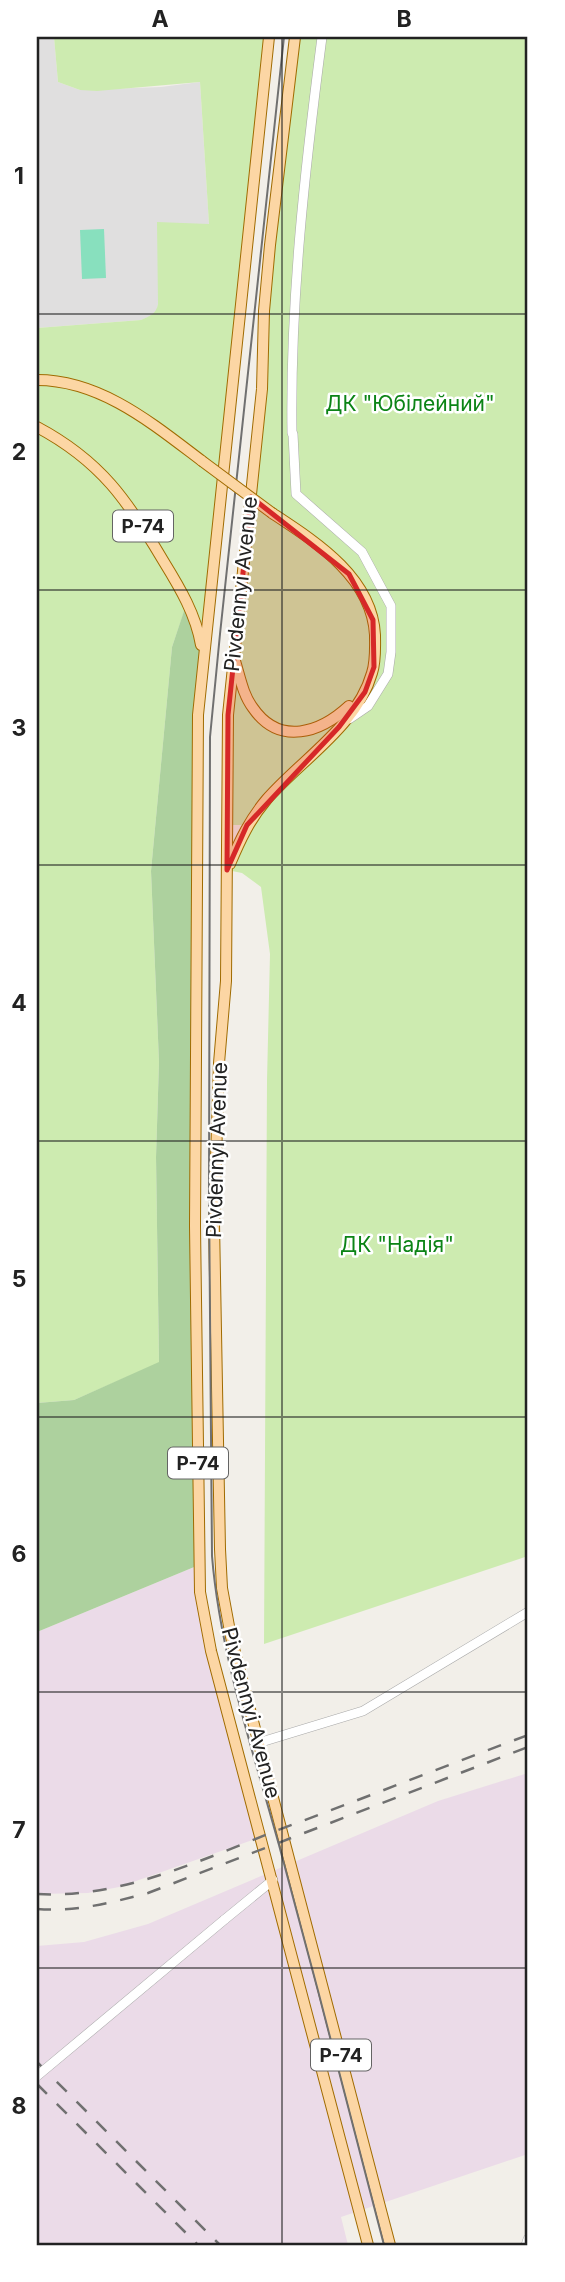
<svg xmlns="http://www.w3.org/2000/svg" width="565" height="2282" font-family="Inter,sans-serif">
	<style>
		.residential { fill: #e0dfdf }
		.industrial { fill: #ebdbe8 }
		.grass { fill: #cdebb0 }
		.forest { fill: #add19e }
		.pitch { fill: #88e0be }
		.lines { fill: none; stroke-linecap: round; stroke-linejoin: round }
		.minor-casing { stroke: #a9a9a9; stroke-width: 10 }
		.major-casing { stroke: #a06b00; stroke-width: 12 }
		.minor { stroke: #fff; stroke-width: 9 }
		.major { stroke: #fcd6a4; stroke-width: 10 }
		.tram { stroke: #707070; stroke-width: 2 }
		.rail { stroke: #707070; stroke-width: 2.5; stroke-dasharray: 14 14; stroke-linecap: butt }
		.minor-bridge-casing { stroke: #a9a9a9; stroke-width: 10; stroke-linecap: butt }
		.major-bridge-casing { stroke: #a06b00; stroke-width: 12; stroke-linecap: butt }
		.minor-bridge { stroke: #fff; stroke-width: 9 }
		.major-bridge { stroke: #fcd6a4; stroke-width: 10 }
		.marked { fill: #d62828; fill-opacity: 0.2; stroke: #d62828; stroke-width: 5; stroke-linejoin: round }
		.grid { fill: none; stroke: #222; stroke-width: 2; stroke-opacity: 0.55 }
		.labels { text-anchor: middle; stroke-width: 5; stroke-linejoin: round; paint-order: stroke }
		.shield { fill: #fff; stroke: #646464; stroke-width: 2 }
		.shield-label { font-size: 19px; font-weight: bold; fill: #222 }
		.park-label { font-size: 21px; fill: #0c8416; stroke: #fff }
		.street-label { font-size: 21px; fill: #222; stroke: #fff }
		.neatline { fill: none; stroke: #222; stroke-width: 2.5 }
		.grid-label { font-size: 23px; text-anchor: middle; font-weight: bold; fill: #222 }
	</style>
	<rect width="100%" height="100%" fill="#f2efe9"/>
	<polygon class="residential" points="37,37 54,37 58,82 80,90 161,87 200,82 209,224 158,304 157,310 151,316 141,320 37,328"/>
	<g class="industrial">
		<polygon points="199,1565 200,1592 261,1837 119,1887 88,1893 37,1894 37,1632"/>
		<polygon points="528,1773 528,2154 341,2217 348,2245 37,2245 37,1946 84,1942 148,1924 438,1801"/>
	</g>
	<g class="grass">
		<path d="M54 37H269L203 660 187 603 172 647 151 871 159 1062 156 1157 159 1363 74 1400 37 1403V328L141 320C150 316 156 314 158 304L157 222 209 224 200 82 97 91 80 90 58 82Z"/>
		<polygon points="295,37 528,37 528,1556 264,1644 267,1081 270,954 261,887 242,873 227,870 246,825 227,825 228,715"/>
	</g>
	<polygon class="forest" points="187,602 203,660 198,715 199,1565 37,1632 37,1403 74,1400 159,1362 156,1157 159,1062 151,871 172,647"/>
	<polygon class="pitch" points="104,229 106,278 82,279 80,230"/>
	<g class="lines">
		<g class="minor-casing">
			<g id="minor">
				<path d="M292 433C290 301 305 168 322 37"/>
				<polyline points="293,434 296,494 362,552 391,606 391,652 388,674 368,706 349,719"/>
				<polyline points="258,1743 363,1711 528,1612"/>
				<polyline points="224,1920 273,1880"/>
				<polyline points="526,2245 528,2239"/>
			</g>
		</g>
		<g class="major-casing">
			<g id="major">
				<polyline points="269,37 198,715 195,1226 200,1592 211,1651 368,2245"/>
				<polyline points="295,37 270,245 264,311 262,389 228,715 226,981 219,1063 214,1223 220,1549 222,1588 231,1637 390,2245"/>
				<path d="M37 380C101 380 153 424 202 461"/>
				<path d="M37 427C101 461 128 501 164 562 180 588 196 615 201 645"/>
				<path d="M235 661C240 677 243 695 253 708 280 747 321 732 349 706"/>
				<path d="M230 864C240 840 250 819 267 799 302 759 357 726 372 673 376 661 375 647 375 635 372 577 316 542 272 513"/>
			</g>
		</g>
		<use href="#minor" class="minor"/>
		<use href="#major" class="major"/>
		<path class="tram" d="M284 37 220 634 210 737 209 1194 212 1556C220 1654 253 1751 279 1845 315 1978 350 2112 384 2245"/>
		<g class="rail">
			<path d="M37 1894C120 1899 201 1860 278 1830 362 1799 445 1766 528 1735"/>
			<path d="M37 1909C76 1912 110 1903 148 1893L528 1747"/>
			<polyline points="37,2062 220,2245"/>
			<polyline points="37,2084 198,2245"/>
		</g>
		<g class="minor-bridge-casing">
			<polyline id="minor-bridge" points="37,2076 224,1920"/>
		</g>
		<g class="major-bridge-casing">
			<polyline id="major-bridge" points="202,461 272,513"/>
		</g>
		<use href="#minor-bridge" class="minor-bridge"/>
		<use href="#major-bridge" class="major-bridge"/>
	</g>
	<path class="marked" d="M251 497 349 574 373 620 374 667 365 692 339 727 247 825 227 870 228 715Z"/>
	<path class="grid" d="M282 37V2245M37 314H528M37 590H528M37 865H528M37 1141H528M37 1417H528M37 1692H528M37 1968H528"/>
	<g class="labels">
		<g class="shield">
			<rect x="113" y="510.5" width="60" height="31" rx="5"/>
			<rect x="168" y="1447.5" width="60" height="31" rx="5"/>
			<rect x="311" y="2039.5" width="60" height="31" rx="5"/>
		</g>
		<g class="shield-label">
			<text x="143" y="533">Р-74</text>
			<text x="198" y="1470">Р-74</text>
			<text x="341" y="2062">Р-74</text>
		</g>
		<g class="park-label">
			<text x="410" y="411">ДК "Юбілейний"</text>
			<text x="397" y="1252">ДК "Надія"</text>
		</g>
		<g class="street-label">
			<text transform="translate(241 584) rotate(-84)" y="7">Pivdennyi Avenue</text>
			<text transform="translate(217 1150) rotate(-88)" y="7">Pivdennyi Avenue</text>
			<text transform="translate(251 1713) rotate(75)" y="7">Pivdennyi Avenue</text>
		</g>
	</g>
	<rect width="565" height="2282" fill="none" stroke="#ffffff" stroke-width="77"/>
	<rect x="38" y="38" width="488" height="2206" class="neatline"/>
	<g class="grid-label">
		<text x="160" y="27">A</text>
		<text x="404" y="27">B</text>
		<text x="19" y="184">1</text>
		<text x="19" y="460">2</text>
		<text x="19" y="736">3</text>
		<text x="19" y="1011">4</text>
		<text x="19" y="1287">5</text>
		<text x="19" y="1562">6</text>
		<text x="19" y="1838">7</text>
		<text x="19" y="2114">8</text>
	</g>
</svg>
